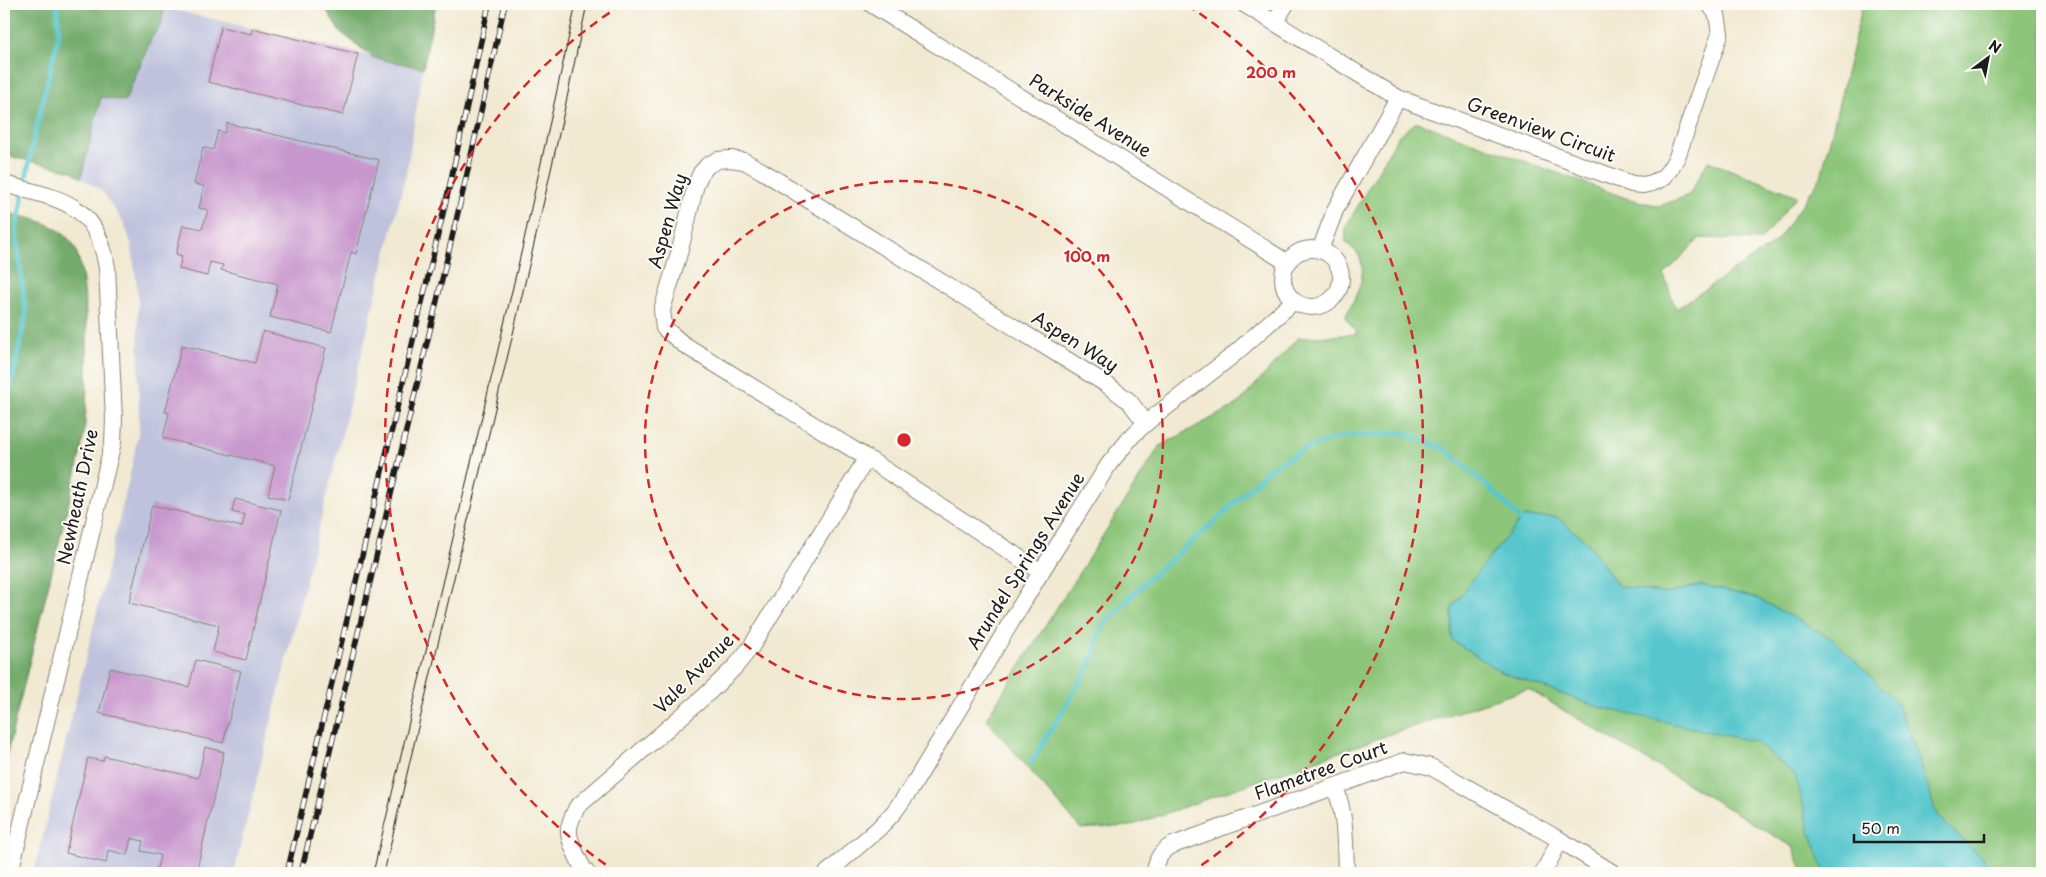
<svg xmlns="http://www.w3.org/2000/svg" width="2046" height="877" font-family="'Playpen Sans',sans-serif">
	<style>
		.industrial { fill: #bfc2dd }
		.green { fill: #8dc67a; stroke: #54714b }
		.forest { fill: #72ab6a; stroke: #476443 }
		.water { fill: #59c7cd; stroke: #3a7274 }
		.lines { fill: none; stroke-linecap: round; stroke-linejoin: round }
		.stream { stroke: #59c7cd; stroke-width: 5 }
		.building { fill: #c897cd }
		.street-casing { stroke: #868276; stroke-width: 18 }
		.street { stroke: #fff; stroke-width: 16 }
		.tram { stroke: #1c1c1c; stroke-width: 1 }
		.rail-casing { stroke: #1c1c1c; stroke-width: 5.5 }
		.rail { stroke: #fdfcf7; stroke-width: 4; stroke-dasharray: 11; stroke-linecap: butt }
		.ring { fill: none; stroke: #d62828; stroke-width: 2.5; stroke-dasharray: 9 6 }
		.labels { text-anchor: middle; stroke-width: 4; stroke-linejoin: round; paint-order: stroke }
		.street-label { font-size: 18px; fill: #1c1c1c; stroke: #fdfcf7 }
		.centre { fill: #d62828; stroke: #fdfcf7; stroke-width: 2.5 }
		.ring-label { font-size: 15px; text-anchor: middle; font-weight: bold; fill: #d62828; stroke: #fdfcf7; stroke-width: 4; stroke-linejoin: round; paint-order: stroke }
	</style>
	<rect width="100%" height="100%" fill="#fdfcf7"/>
	<filter id="ink" filterUnits="userSpaceOnUse"><feTurbulence type="fractalNoise" baseFrequency=".02" numOctaves="2"/><feDisplacementMap in="SourceGraphic" scale="10" xChannelSelector="R" yChannelSelector="G"/><feConvolveMatrix kernelMatrix="1 2 1 2 8 2 1 2 1" color-interpolation-filters="sRGB"/></filter>
	<filter id="wash" filterUnits="userSpaceOnUse"><feTurbulence type="fractalNoise" baseFrequency=".0096" numOctaves="4" result="noise"/><feDisplacementMap in="SourceGraphic" scale="20" xChannelSelector="R" yChannelSelector="G"/><feGaussianBlur stdDeviation="1.12" result="paint"/><feColorMatrix in="noise" values="0 0 0 0 0 0 0 0 0 0 0 0 0 0 0 0 0 1.4 0 .05"/><feComposite in="paint" operator="in"/></filter>
	<g filter="url(#wash)">
		<rect width="100%" height="100%" fill="#f1e9d1"/>
		<polygon class="industrial" points="165,8 423,68 407,169 234,873 34,873 132,466 139,428 138,296 132,247 124,223 101,190 81,178 101,97 125,101 152,37 161,25"/>
		<path class="green" d="M1863 4H2042V873H1803L1793 847 1528 689 1402 730 1130 826 1081 829 986 719 1160 446 1238 404 1298 338 1358 334 1345 317C1354 300 1370 274 1358 254 1355 250 1350 246 1346 243L1345 228 1399 135 1417 122 1626 198 1659 206 1689 195 1708 161 1797 196 1761 240 1700 238 1664 275 1676 309 1776 242 1821 177Z"/>
		<g class="forest">
			<polygon points="4,4 165,4 161,25 152,37 125,101 101,97 81,178 72,171 4,155"/>
			<polygon points="323,4 436,4 423,68 374,58 339,31"/>
			<path d="M4 212C28 218 56 221 72 243 91 270 88 387 85 424 84 439 80 454 77 469L4 766Z"/>
		</g>
		<polygon class="water" points="1523,517 1557,517 1588,543 1618,586 1666,594 1701,585 1757,598 1834,640 1897,703 1920,762 1937,816 1999,873 1825,873 1809,829 1795,775 1756,742 1598,707 1501,672 1452,640 1452,608 1484,564"/>
		<g class="lines">
			<g class="stream">
				<polyline points="4,417 26,314 16,231 34,137 59,34 57,4"/>
				<polyline points="1031,763 1089,667 1102,627 1145,582 1218,519 1270,468 1303,450 1343,436 1403,433 1445,449 1496,494 1526,525"/>
			</g>
		</g>
		<g id="blocks">
			<g class="building">
				<polygon points="221,27 251,34 252,28 358,54 343,115 208,82"/>
				<polygon points="227,123 379,160 356,254 351,252 331,332 270,317 278,284 221,270 223,265 210,262 207,276 179,269 182,256 176,254 183,225 202,229 208,210 199,208 204,186 194,184 203,147 213,150 218,131 225,133"/>
				<polygon points="263,331 326,348 288,500 268,495 275,466 163,438 169,413 165,412 182,345 255,363"/>
				<polygon points="235,499 281,510 246,660 213,652 219,625 129,603 152,505 242,527 245,515 232,512"/>
				<polygon points="196,660 241,671 223,743 99,713 110,668 189,687"/>
				<polygon points="205,747 224,752 196,873 156,873 160,855 141,851 143,841 131,838 127,855 108,850 106,863 66,853 88,758 103,761 104,756 198,778"/>
			</g>
		</g>
	</g>
	<g filter="url(#ink)">
		<use href="#blocks" fill-opacity="0" stroke="#868276" stroke-width="1"/>
		<g class="lines">
			<g class="street-casing">
				<g id="street">
					<polyline points="871,4 1288,263"/>
					<polyline points="1244,4 1398,98 1632,184 1643,185 1652,183 1663,178 1670,169 1677,157 1720,34 1717,14 1709,4"/>
					<polyline points="1275,22 1286,4"/>
					<path d="M4 184C60 199 97 202 107 268L114 420 113 442 10 873"/>
					<circle cx="1312" cy="278" r="29"/>
					<polyline points="1320,250 1336,208 1398,98"/>
					<polyline points="1041,572 867,458 683,344 664,328 662,310 680,250 696,184 701,173 708,165 718,160 730,159 744,161 762,171 1106,384 1129,401 1146,423"/>
					<path d="M1335 787C1346 815 1345 844 1346 873"/>
					<path d="M587 873C581 867 579 860 575 852 566 832 567 827 577 807L706 695 735 667 751 647 867 458"/>
					<polyline points="827,873 878,829 894,812 912,787 1041,572 1109,464 1132,436 1146,423 1232,356 1294,301"/>
					<path d="M1155 873C1156 859 1161 851 1173 845L1405 761 1431 767 1560 840 1613 873"/>
					<polyline points="1543,873 1560,840"/>
				</g>
			</g>
			<use href="#street" class="street"/>
			<g class="tram">
				<polyline points="373,873 522,249 576,4"/>
				<path d="M384 873C450 583 527 295 587 4"/>
			</g>
			<g class="rail-casing">
				<g id="rail">
					<polyline points="287,873 450,184 489,4"/>
					<polyline points="301,873 464,187 505,4"/>
				</g>
			</g>
			<use href="#rail" class="rail"/>
		</g>
	</g>
	<g class="ring">
		<circle cx="904" cy="440" r="259"/>
		<path d="M618 873A519 519 0 0 1 621 5M1187 5A519 519 0 0 1 1190 873"/>
	</g>
	<g class="labels">
		<g class="street-label">
			<text transform="translate(1090 116) rotate(32)" y="6">Parkside Avenue</text>
			<text transform="translate(1541 130) rotate(20)" y="6">Greenview Circuit</text>
			<text transform="translate(668 221) rotate(-74)" y="6">Aspen Way</text>
			<text transform="translate(1075 342) rotate(32)" y="6">Aspen Way</text>
			<text transform="translate(78 497) rotate(-78)" y="6">Newheath Drive</text>
			<text transform="translate(1026 561) rotate(-58)" y="6">Arundel Springs Avenue</text>
			<text transform="translate(694 674) rotate(-45)" y="6">Vale Avenue</text>
			<text transform="translate(1321 771) rotate(-20)" y="6">Flametree Court</text>
		</g>
	</g>
	<circle cx="904" cy="440" r="8" class="centre"/>
	<g class="ring-label">
		<text x="1271" y="78">200 m</text>
		<text x="1087" y="262">100 m</text>
	</g>
	<rect width="2046" height="877" fill="none" stroke="#fdfcf7" stroke-width="20"/>
	<g transform="translate(1988 58) rotate(32)" stroke="#fdfcf7" stroke-width="4" paint-order="stroke">
	<path d="M0-4L9 19L0 12L-9 19Z" fill="#1c1c1c"/>
	<text y="-8" font-size="14" font-weight="bold" text-anchor="middle" fill="#1c1c1c">N</text>
	</g>
	<path d="M1854 834v8h130v-8" fill="none" stroke="#1c1c1c" stroke-width="2.5"/>
	<text x="1861" y="834" font-size="15" fill="#1c1c1c" stroke="#fdfcf7" stroke-width="4" paint-order="stroke">50 m</text>
</svg>
